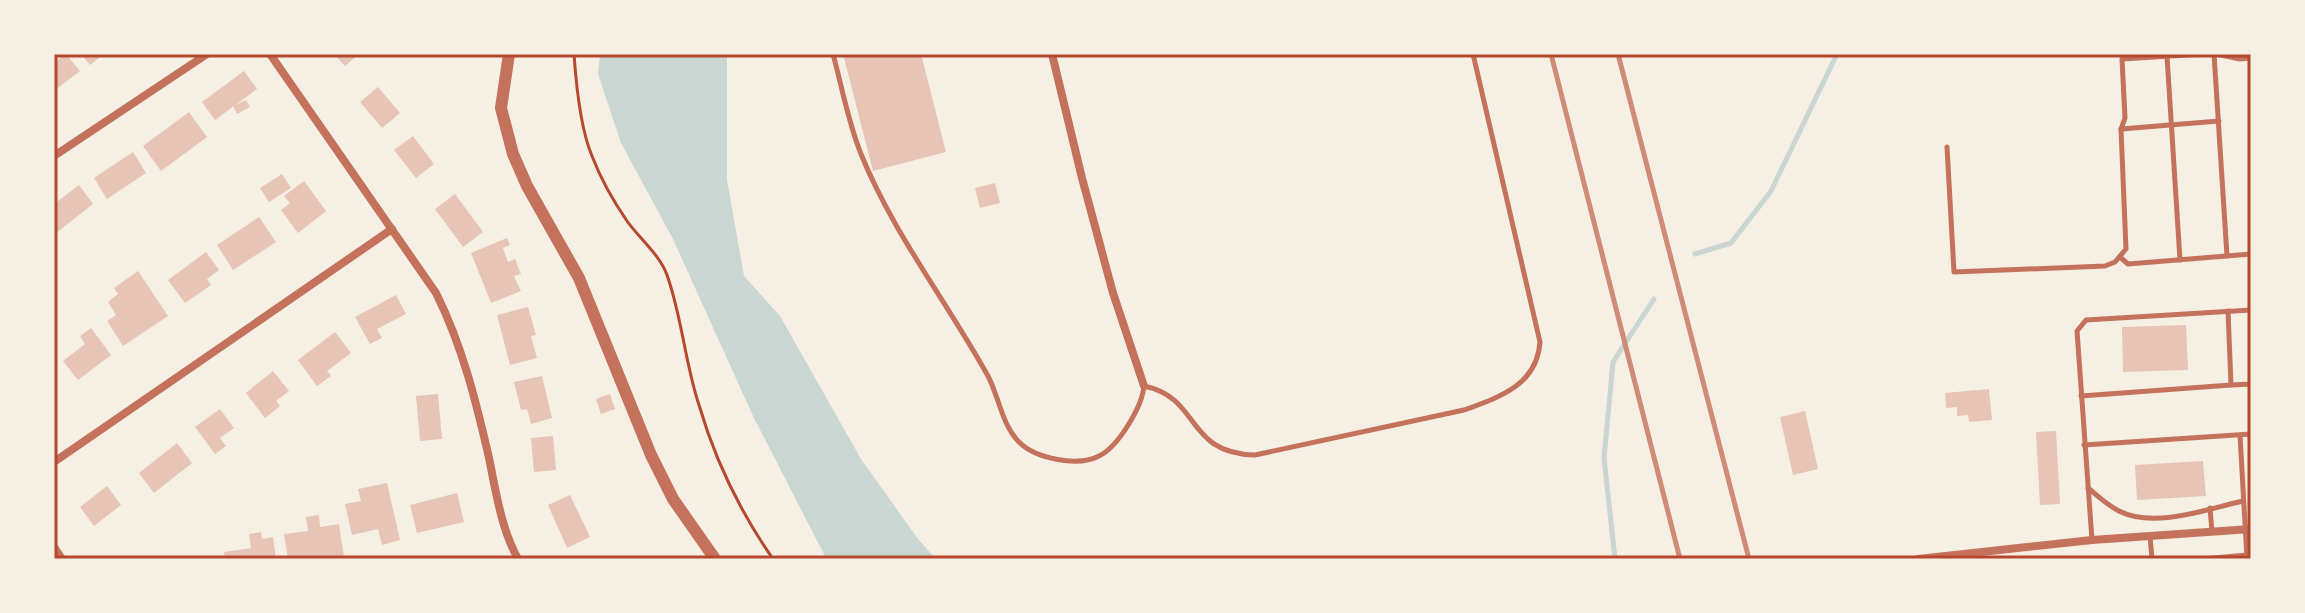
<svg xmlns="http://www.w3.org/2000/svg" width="2305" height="613" font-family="'Work Sans',sans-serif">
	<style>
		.water { fill: #c9d6d2 }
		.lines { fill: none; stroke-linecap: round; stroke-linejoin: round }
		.stream { stroke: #c9d6d2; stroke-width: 5 }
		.building { fill: #e6c5b7 }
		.path { stroke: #b5482f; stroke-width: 3 }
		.service { stroke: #c5725c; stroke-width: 5 }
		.minor { stroke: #c5725c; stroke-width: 8 }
		.tertiary { stroke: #c5725c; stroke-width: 12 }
		.rail { stroke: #cf8b77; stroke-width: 5 }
		.neatline { fill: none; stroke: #b5482f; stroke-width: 3 }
	</style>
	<rect width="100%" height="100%" fill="#f6efe4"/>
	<polygon class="water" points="600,54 727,54 727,180 744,276 780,316 861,459 918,539 936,559 826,558 753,416 673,239 621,143 598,74"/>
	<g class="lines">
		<g class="stream">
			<polyline points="1695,254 1731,243 1771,191 1837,54"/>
			<polyline points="1615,559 1604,458 1613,362 1654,299"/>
		</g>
	</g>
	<g class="building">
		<polygon points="66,54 80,71 54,91 54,63"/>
		<polygon points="81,54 104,54 90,65"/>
		<polygon points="334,54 359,54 345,66"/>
		<polygon points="843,54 921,54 946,152 873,171"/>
		<polygon points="244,71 257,89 215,120 202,102"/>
		<polygon points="378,87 400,113 382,128 360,102"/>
		<polygon points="246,100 250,107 237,114 233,106"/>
		<polygon points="189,112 207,137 161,171 143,146"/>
		<polygon points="413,136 434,164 416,178 394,150"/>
		<polygon points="133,152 146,173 107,199 94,178"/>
		<polygon points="282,174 291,188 269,202 260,188"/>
		<polygon points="304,181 326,211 298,233 281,210 290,203 284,196"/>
		<polygon points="995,183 1000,203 980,208 975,188"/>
		<polygon points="79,185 93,204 56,233 54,230 54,204"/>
		<polygon points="455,194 483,232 463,247 435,209"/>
		<polygon points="259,217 276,242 233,270 217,245"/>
		<polygon points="507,238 510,245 503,248 508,262 515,259 521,274 514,276 521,291 491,303 471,253"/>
		<polygon points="206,252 219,270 207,279 211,285 185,303 168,280"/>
		<polygon points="138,271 168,316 123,346 107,321 116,315 108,302 118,294 114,288"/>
		<polygon points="396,295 406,314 377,329 382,338 370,344 355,317"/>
		<polygon points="528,307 536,335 531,336 537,358 510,365 497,315"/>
		<polygon points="2186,325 2188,370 2123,372 2122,327"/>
		<polygon points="91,328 111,355 78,380 63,361 85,344 80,336"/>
		<polygon points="335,332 351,353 327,371 331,376 317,386 298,360"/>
		<polygon points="273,371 289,391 276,401 280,406 265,418 246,393"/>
		<polygon points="542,376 552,418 531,424 527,409 521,410 514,382"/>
		<polygon points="1989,389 1992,420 1969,422 1968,415 1957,416 1957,407 1946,408 1945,393"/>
		<polygon points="438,394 442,439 420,441 416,396"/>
		<polygon points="610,394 615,409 601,414 596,399"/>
		<polygon points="220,409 234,428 220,438 226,446 215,454 195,427"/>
		<polygon points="1805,411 1818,469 1793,475 1780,417"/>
		<polygon points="2056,431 2060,504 2040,505 2036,432"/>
		<polygon points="553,436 556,470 534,472 531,438"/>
		<polygon points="177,443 192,463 154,493 139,473"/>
		<polygon points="2203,461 2206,496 2137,500 2135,465"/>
		<polygon points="387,483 400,540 382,545 378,529 352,535 345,504 361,501 358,489"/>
		<polygon points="107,486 121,505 94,526 80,507"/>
		<polygon points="457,493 464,522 417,533 410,505"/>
		<polygon points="570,495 590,537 567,548 548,505"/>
		<polygon points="319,515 320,527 339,524 344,557 288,559 284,534 308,531 306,517"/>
		<polygon points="261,532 262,539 273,537 276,559 225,559 224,552 251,548 249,534"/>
	</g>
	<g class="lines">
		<path class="path" d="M574 54C576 83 581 130 592 156 600 177 614 202 627 221 639 238 660 255 667 275 682 317 685 363 699 405 715 460 741 513 773 559"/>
		<g class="service">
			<path d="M833 54C842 87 848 122 861 154 893 233 947 302 988 376 999 397 1002 425 1019 442 1036 459 1078 467 1099 456 1118 447 1142 407 1144 386 1202 398 1184 453 1255 455L1464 410C1500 397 1537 385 1540 342L1473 54"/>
			<polyline points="2214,54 2227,256"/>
			<polyline points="2216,54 2240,59 2251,58"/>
			<polyline points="2167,56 2180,260"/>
			<polyline points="2121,129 2219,121"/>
			<polyline points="1947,147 1954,272 2105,266 2115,262 2126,249 2121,129 2125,118 2122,59 2204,54"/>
			<polyline points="2120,257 2128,264 2251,254"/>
			<polyline points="2231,385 2251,384"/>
			<polyline points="2081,396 2231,385 2228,311"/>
			<polyline points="2240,435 2247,559"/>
			<polyline points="2084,445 2251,434"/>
			<path d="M2088 488C2098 496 2107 505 2119 511 2154 529 2207 509 2243 501"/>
			<polyline points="2210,508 2212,532"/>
			<polyline points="2150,536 2152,559"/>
			<polyline points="2092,540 2077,331 2086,320 2251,310"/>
			<polyline points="2202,559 2247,555"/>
		</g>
		<g class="minor">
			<path d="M270 54 436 293C462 345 476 401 489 458 496 492 501 528 518 559"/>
			<polyline points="1052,54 1082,178 1113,293 1144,386"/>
			<polyline points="54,156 207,54"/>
			<polyline points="54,462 392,229"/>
			<polyline points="54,547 62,559"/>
			<polyline points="1918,559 2092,540 2251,529"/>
		</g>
		<polyline class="tertiary" points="509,54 501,108 513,154 527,186 579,278 651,455 673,499 715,559"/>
		<g class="rail">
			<polyline points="1551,54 1680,559"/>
			<polyline points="1618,54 1749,559"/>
		</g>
	</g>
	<rect width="2305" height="613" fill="none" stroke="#f6efe4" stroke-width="112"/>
	<rect x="56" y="56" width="2193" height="501" class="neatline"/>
</svg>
